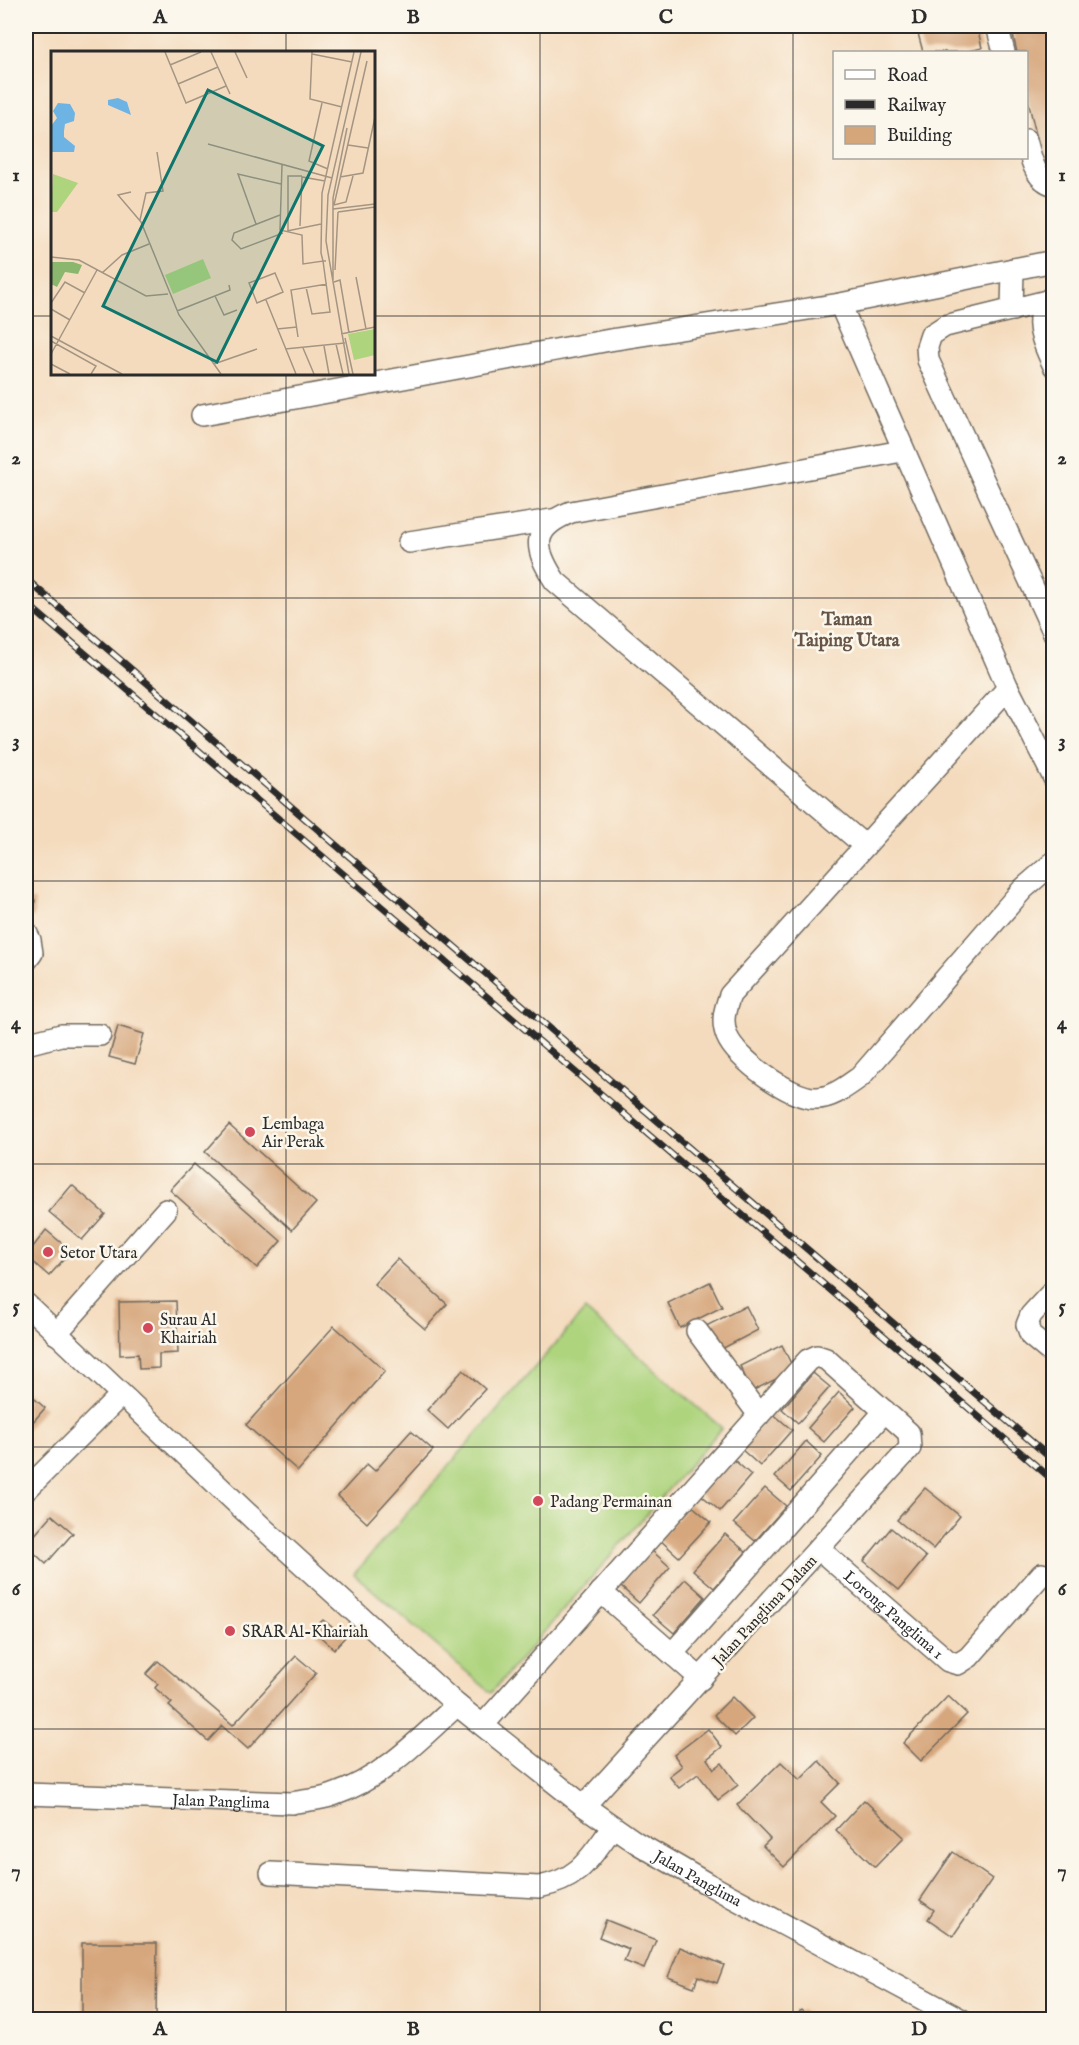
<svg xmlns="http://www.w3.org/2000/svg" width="1079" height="2045" font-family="'IM FELL English',serif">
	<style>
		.garden { fill: #aed47e; stroke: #6c8054; stroke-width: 1.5 }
		.building { fill: #d6a67b }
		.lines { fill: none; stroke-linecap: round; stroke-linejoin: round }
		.minor-casing { stroke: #71695e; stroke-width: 24 }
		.minor { stroke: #fff; stroke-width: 21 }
		.rail-casing { stroke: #2b2b2b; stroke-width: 7 }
		.rail { stroke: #fbf7ec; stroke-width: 4.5; stroke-dasharray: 14; stroke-linecap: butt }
		.grid { fill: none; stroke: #2b2b2b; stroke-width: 1.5; stroke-opacity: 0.55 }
		.poi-dot { fill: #d1495b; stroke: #fbf7ec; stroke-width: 2 }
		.labels { text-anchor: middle; stroke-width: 5; stroke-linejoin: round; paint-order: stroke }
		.poi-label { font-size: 16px; fill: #2b2b2b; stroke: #fbf7ec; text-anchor: start }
		.street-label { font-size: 16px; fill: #2b2b2b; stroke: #fbf7ec }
		.neighbourhood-label { font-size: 18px; font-weight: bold; fill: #675647; stroke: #fbf7ec }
		.inset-road { fill: none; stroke: #a49583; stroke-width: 1.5 }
		.view { fill: #0f766e; fill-opacity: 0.15; stroke: #0f766e; stroke-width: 3 }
		.inset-edge { fill: none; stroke: #2b2b2b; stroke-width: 3 }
		.neatline { fill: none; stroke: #2b2b2b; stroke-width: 2 }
		.grid-label { font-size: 20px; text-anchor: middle; font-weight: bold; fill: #2b2b2b }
	</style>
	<rect width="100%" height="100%" fill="#fbf7ec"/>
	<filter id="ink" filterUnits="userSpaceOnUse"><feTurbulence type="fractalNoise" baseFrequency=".0167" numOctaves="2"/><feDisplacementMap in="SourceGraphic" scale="12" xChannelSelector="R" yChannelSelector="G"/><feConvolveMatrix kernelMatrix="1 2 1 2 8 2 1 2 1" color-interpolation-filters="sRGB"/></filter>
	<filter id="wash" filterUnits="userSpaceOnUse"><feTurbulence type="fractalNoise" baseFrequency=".008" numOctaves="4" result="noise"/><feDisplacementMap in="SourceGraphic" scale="24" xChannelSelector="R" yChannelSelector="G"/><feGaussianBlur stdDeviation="1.35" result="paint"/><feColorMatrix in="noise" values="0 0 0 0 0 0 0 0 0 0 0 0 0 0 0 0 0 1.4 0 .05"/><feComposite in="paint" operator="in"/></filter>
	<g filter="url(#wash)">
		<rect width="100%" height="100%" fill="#f4dbbe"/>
		<polygon class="garden" points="585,1310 722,1428 491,1693 354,1574"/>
		<g id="blocks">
			<g class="building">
				<polygon points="916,26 977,26 982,48 965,52 923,52"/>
				<polygon points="1011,26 1054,26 1054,166 1042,160 1026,92 1026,52 1017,52"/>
				<polygon points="26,900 35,900 34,917 26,916"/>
				<polygon points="118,1026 144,1034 135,1064 109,1057"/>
				<polygon points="229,1125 316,1203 292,1230 205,1152"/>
				<polygon points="194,1164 281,1241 257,1268 170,1190"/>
				<polygon points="72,1185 105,1214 82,1240 49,1212"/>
				<polygon points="46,1230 71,1251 49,1276 26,1256"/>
				<polygon points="397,1259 447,1304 425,1329 374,1284"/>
				<polygon points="710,1282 722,1307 680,1328 668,1303"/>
				<polygon points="176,1301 178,1353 159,1354 159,1368 139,1369 138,1354 120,1355 119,1302"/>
				<polygon points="746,1306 758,1330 716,1352 704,1327"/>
				<polygon points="334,1326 385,1371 298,1471 246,1425"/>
				<polygon points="782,1345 794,1370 752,1391 740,1366"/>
				<polygon points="463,1370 485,1389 448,1429 427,1410"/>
				<polygon points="813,1373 830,1387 798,1423 782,1409"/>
				<polygon points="26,1391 45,1408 26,1430"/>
				<polygon points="839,1392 855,1407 824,1442 808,1428"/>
				<polygon points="771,1412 792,1430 760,1466 740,1448"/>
				<polygon points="411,1431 433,1450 367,1523 338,1496 367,1464 375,1471"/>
				<polygon points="806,1441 822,1456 791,1491 775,1477"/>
				<polygon points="731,1457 751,1475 720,1511 699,1493"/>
				<polygon points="765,1488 786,1506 755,1541 734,1523"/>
				<polygon points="925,1488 960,1516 933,1549 897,1520"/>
				<polygon points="690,1504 711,1522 679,1557 659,1539"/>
				<polygon points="52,1515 73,1533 46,1564 26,1545"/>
				<polygon points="891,1528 926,1557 899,1590 864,1561"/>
				<polygon points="725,1534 746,1552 714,1588 693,1570"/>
				<polygon points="650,1549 670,1567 639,1603 619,1585"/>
				<polygon points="26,1568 35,1576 26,1586"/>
				<polygon points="685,1579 705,1597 674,1633 653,1615"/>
				<polygon points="323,1620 345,1637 334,1649 313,1630"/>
				<polygon points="296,1656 316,1673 248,1749 222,1726 208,1741 169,1706 172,1703 155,1688 158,1684 146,1674 158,1661 233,1725"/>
				<polygon points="948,1696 967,1714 921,1761 903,1743"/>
				<polygon points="732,1697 753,1718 735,1736 714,1715"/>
				<polygon points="708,1729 722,1747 707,1759 714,1769 722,1763 738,1785 718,1800 698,1774 679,1788 669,1776 682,1766 674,1755"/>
				<polygon points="819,1761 840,1783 821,1802 835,1816 784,1867 763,1846 770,1839 737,1805 781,1762 800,1780"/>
				<polygon points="864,1800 904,1837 875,1867 836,1830"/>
				<polygon points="953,1852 992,1879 953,1936 928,1919 934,1910 920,1900"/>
				<polygon points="606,1920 656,1940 644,1969 624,1961 629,1949 599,1937"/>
				<polygon points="82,1943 157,1943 156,2020 82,2020"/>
				<polygon points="680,1947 724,1965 717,1983 698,1976 694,1987 668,1977"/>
				<polygon points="801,2010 813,2020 793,2020"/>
			</g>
		</g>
	</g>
	<g filter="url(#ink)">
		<use href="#blocks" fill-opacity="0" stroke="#71695e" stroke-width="1.5"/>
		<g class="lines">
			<g class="minor-casing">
				<g id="minor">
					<polyline points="997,26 1004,52"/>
					<path d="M1026 140C1031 157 1034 180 1054 185"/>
					<path d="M1053 296C1029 315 1043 343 1054 366"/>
					<polyline points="1047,301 945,326 931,335 927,347 928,360 1054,633"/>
					<polyline points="840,304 1008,688 1054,778"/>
					<polyline points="1012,310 1013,269"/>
					<polyline points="202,415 610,340 840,304 1054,261"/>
					<polyline points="409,542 552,520"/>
					<path d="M1008 688 730 995C725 1009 721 1021 727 1036 736 1059 790 1098 815 1098 831 1099 847 1086 860 1077L1023 889 1054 862"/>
					<path d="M865 846 555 581C533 547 531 528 571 512L902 451"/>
					<polyline points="26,932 30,940 32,953 26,961"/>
					<polyline points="26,1044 61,1035 100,1035"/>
					<polyline points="1054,1290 1031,1315 1027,1325 1031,1336 1054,1355"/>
					<path id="s1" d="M26 1304 266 1531 457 1705 584 1806 637 1843 706 1883 962 2020"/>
					<polyline points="697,1331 759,1415"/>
					<polyline points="56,1334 166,1210"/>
					<polyline points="26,1490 120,1396"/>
					<path id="s2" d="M820 1550 948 1661 958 1664 969 1657 1042 1574"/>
					<polyline points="601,1592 701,1679"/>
					<polyline points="672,1654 885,1411"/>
					<polyline points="483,1725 808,1360 817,1356 826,1359 909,1433 910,1448 584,1806"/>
					<path id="s3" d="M26 1794 292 1803C305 1800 320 1800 333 1795 382 1779 420 1739 457 1705"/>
					<path d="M271 1873 539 1887C580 1879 589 1859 612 1828"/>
				</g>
			</g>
			<use href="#minor" class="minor"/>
			<g class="rail-casing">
				<g id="rail">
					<polyline points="26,579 1054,1461"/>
					<polyline points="26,603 1054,1481"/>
				</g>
			</g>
			<use href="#rail" class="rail"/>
		</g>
	</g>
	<path class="grid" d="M286 26V52M540 26V2020M793 26V2020M26 316H52M374 316H1054M286 374V2020M26 598H1054M26 881H1054M26 1164H1054M26 1447H1054M26 1729H1054"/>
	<g class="poi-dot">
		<circle cx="250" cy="1132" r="6"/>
		<circle cx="48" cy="1252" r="6"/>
		<circle cx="148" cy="1328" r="6"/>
		<circle cx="538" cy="1501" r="6"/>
		<circle cx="230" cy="1631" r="6"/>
	</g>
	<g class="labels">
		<g class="poi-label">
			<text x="262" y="1129">Lembaga<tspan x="262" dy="18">Air Perak</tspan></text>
			<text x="60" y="1258">Setor Utara</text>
			<text x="160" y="1325">Surau Al<tspan x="160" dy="18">Khairiah</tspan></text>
			<text x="550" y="1507">Padang Permainan</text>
			<text x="242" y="1637">SRAR Al-Khairiah</text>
		</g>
		<g class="street-label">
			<text transform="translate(764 1610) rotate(-47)" y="6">Jalan Panglima Dalam</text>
			<text dy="6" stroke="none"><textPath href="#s2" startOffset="98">Lorong Panglima 1</textPath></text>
			<text dy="6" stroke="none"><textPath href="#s3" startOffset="195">Jalan Panglima</textPath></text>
			<text dy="6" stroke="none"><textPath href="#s1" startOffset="886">Jalan Panglima</textPath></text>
		</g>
		<g class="neighbourhood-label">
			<text x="847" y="625">Taman<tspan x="847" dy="21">Taiping Utara</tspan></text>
		</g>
	</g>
	<g transform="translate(51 51)">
		<rect width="324" height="324" fill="#f4dbbe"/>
		<path d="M0 211H22L31 214 27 223 14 221 6 236 0 233Z" fill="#8ab66d"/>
		<path d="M324 278V304L303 309 297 283Z" fill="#aed47e"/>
		<path d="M2 123 27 132 6 161H0ZM152 208 160 227 122 243 114 224Z" fill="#aed47e"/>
		<path d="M67 47 76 51 80 64 57 54V49ZM7 52 19 53 24 62 23 70 14 73 13 80V86L24 95 23 101H0V75L6 67 2 60Z" fill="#6db4e4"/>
		<path class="inset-road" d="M114 1 135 52 175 35M160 1 179 43M184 1 196 27M261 1 259 48 291 56M261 3 301 11M119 14 150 1M127 33 167 16M271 52 258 110 277 118M157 93 281 127M297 94 317 97M231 114 229 179 251 184 252 213 272 210 279 261 261 263 255 236M302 125 295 151 283 154 316 10M289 126 312 122 324 66M80 141 67 144 90 171 128 264 170 323M282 158 324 153M287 161 324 156M229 164 183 182 181 189 190 198 232 182M89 169 95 142 112 140 106 101M205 173 187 123 230 133M249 175 251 126 274 130M237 179V125H251M236 180 270 173M0 206 28 209 95 245 117 243M275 210H272L270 202 271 142 303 1M284 219 287 161M51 222 71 204 98 193M224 222 232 241 206 252 198 232ZM305 226 315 278M282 229V147L296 77M283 231 289 229 298 282M164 245 173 264 186 259M215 249 245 323M0 252 14 231 34 242M0 258 19 269M126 260 179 239 178 234M226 278 246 276M290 283 324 276M0 285 71 323M247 286 240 239 276 233M294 287 302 323M0 290 45 315 40 323M285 293 292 323M273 295 278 323M252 297 263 323M234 298 294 292M0 303 46 219M0 313 19 323M163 313 206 298M298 323 275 190 277 144 310 1"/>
		<path class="view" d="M157 39 272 95 166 311 52 255Z"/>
		<rect width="324" height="324" class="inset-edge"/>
	</g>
	<rect width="1079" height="2045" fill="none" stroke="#fbf7ec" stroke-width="66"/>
	<rect x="833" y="51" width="195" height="108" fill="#fbf7ec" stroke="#a8a59f" stroke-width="1.5"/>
	<rect x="845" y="70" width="30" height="9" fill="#ffffff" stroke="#a8a59f" stroke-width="1.5"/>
	<text x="887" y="81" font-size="18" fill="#2b2b2b">Road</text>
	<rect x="845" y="100" width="30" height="9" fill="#2b2b2b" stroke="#a8a59f" stroke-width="1.5"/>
	<text x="887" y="111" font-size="18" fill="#2b2b2b">Railway</text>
	<rect x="845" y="126" width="30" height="18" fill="#d6a67b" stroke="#a8a59f" stroke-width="1.5"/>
	<text x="887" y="141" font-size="18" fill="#2b2b2b">Building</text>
	<rect x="33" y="33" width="1013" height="1979" class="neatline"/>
	<g class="grid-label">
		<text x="160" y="23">A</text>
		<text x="413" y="23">B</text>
		<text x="666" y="23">C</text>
		<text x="919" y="23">D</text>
		<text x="16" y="181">1</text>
		<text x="1062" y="181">1</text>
		<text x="16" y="464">2</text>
		<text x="1062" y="464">2</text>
		<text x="16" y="747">3</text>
		<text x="1062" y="747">3</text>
		<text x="16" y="1029">4</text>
		<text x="1062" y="1029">4</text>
		<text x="16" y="1312">5</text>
		<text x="1062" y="1312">5</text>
		<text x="16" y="1595">6</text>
		<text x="1062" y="1595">6</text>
		<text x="16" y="1877">7</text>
		<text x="1062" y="1877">7</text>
		<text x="160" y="2035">A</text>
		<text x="413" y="2035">B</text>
		<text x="666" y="2035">C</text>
		<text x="919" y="2035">D</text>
	</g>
</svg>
